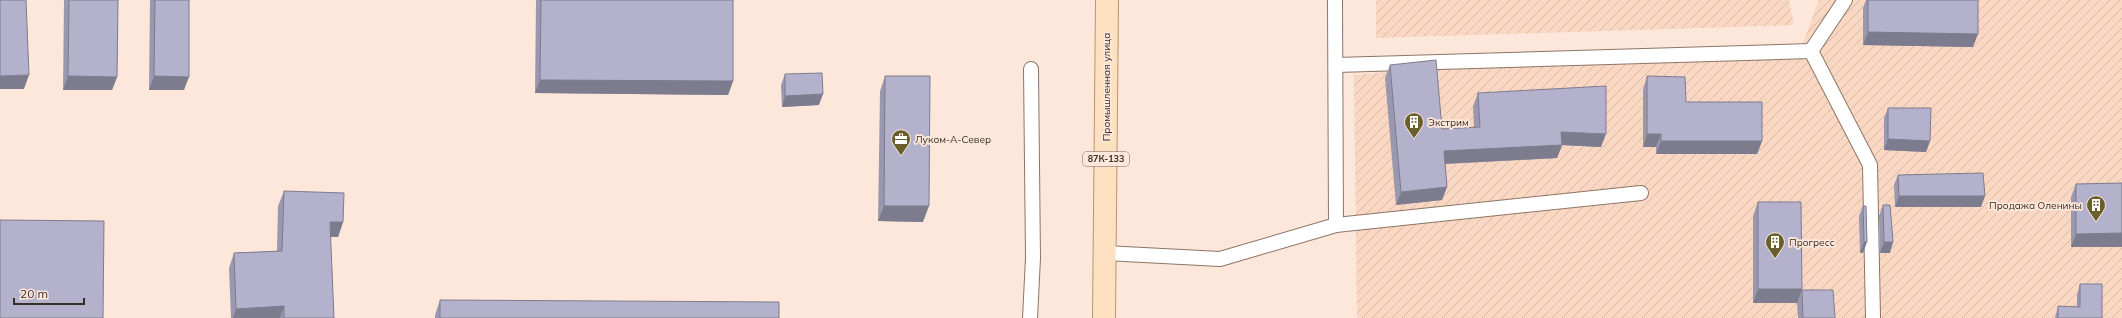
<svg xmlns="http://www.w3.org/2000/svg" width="2122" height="318" font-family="Mulish,sans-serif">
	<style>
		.industrial { fill: url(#industrial-furrows) }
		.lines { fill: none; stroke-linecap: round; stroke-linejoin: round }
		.lane-casing { stroke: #8d7566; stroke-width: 16 }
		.primary-casing { stroke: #b7956f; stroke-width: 24 }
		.lane { stroke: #fff; stroke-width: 14 }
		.primary { stroke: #fde0bf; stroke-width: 22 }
		.wall { fill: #9a98af }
		.shaded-wall { fill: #7d7c8e }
		.building { fill: #b3b1cb; stroke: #7d7c8e }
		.labels { text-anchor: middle; stroke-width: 3.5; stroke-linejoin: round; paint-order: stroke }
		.shield { fill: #fde7da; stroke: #73665d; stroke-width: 1 }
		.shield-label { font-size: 9px; font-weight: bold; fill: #382e28 }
		.street-label { font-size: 10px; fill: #382e28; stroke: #fde7da }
		.poi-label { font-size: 10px; fill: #382e28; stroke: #fde7da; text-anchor: start }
	</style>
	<defs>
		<pattern id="industrial-furrows" width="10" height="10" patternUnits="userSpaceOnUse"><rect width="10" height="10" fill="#f9d7c2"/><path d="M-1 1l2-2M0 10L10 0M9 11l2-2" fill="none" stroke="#d6b9a7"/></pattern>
	</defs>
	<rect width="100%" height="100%" fill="#fde7da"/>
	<g class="industrial">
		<polygon points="1376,0 1789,0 1794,25 1376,38"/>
		<polygon points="1819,0 2122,0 2122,318 1357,318 1354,75 1447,66 1798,56"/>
	</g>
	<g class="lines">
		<g class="lane-casing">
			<g id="lane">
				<polyline points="1335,0 1336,225"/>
				<polyline points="1811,51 1845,0"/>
				<polyline points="1336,65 1811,51 1870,165 1873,318"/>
				<polyline points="1105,253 1220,259 1336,225 1641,193"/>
				<polyline points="1030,318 1033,258 1031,69"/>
			</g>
		</g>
		<g class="primary-casing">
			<polyline id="primary" points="1104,318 1107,0"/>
		</g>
		<use href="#lane" class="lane"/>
		<use href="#primary" class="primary"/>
	</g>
	<g class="wall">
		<polygon points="64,0 118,0 117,77 112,90 63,90"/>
		<polygon points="150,0 189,0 184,90 149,90"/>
		<polygon points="536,0 733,0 733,81 728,95 535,93"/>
		<polygon points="1866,0 1978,0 1973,47 1863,45 1863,8"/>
		<polygon points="1390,65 1442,129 1474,127 1473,106 1478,93 1601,147 1562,145 1557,158 1445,164 1447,187 1442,200 1396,205 1385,78"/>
		<polygon points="785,74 819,105 782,107 781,85"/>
		<polygon points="885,76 923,222 878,221 880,91"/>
		<polygon points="1647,76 1686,102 1762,141 1757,154 1656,154 1656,147 1643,147 1643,90"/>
		<polygon points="1888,108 1930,141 1926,152 1884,150 1884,118"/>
		<polygon points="1898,175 1981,207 1895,207 1894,185"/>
		<polygon points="2122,183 2122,247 2071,247 2071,197 2076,184"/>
		<polygon points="284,191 343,222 338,237 330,237 334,318 231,318 229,268 234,253 277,251 278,206"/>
		<polygon points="1758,202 1802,289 1802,290 1835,318 1798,318 1797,303 1753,303 1753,216"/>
		<polygon points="1883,205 1890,253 1880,253 1879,216"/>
		<polygon points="1863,206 1866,206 1863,253 1860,253 1859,216"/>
		<polygon points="2080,284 2102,318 2055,318 2058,306 2077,307 2077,295"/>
		<polygon points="440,300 779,318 435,318 435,315"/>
	</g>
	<g class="shaded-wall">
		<polygon points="1868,32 1978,34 1973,47 1863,45"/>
		<polygon points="29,75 24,89 0,89 0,76"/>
		<polygon points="68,76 117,77 112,90 63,90"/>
		<polygon points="154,76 189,77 184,90 149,90"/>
		<polygon points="540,80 733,81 728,95 535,93"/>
		<polygon points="823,94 819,105 782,107 785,96"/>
		<polygon points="1561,132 1606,134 1601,147 1562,145 1557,158 1439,164 1444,151"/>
		<polygon points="1647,134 1661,134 1656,147 1643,147"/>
		<polygon points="1888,139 1930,141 1926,152 1884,150"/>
		<polygon points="1661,141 1762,141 1757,154 1656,154"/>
		<polygon points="1447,187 1442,200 1396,205 1401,192"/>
		<polygon points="1899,196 1985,196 1981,207 1895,207"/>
		<polygon points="884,206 929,206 923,222 878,221"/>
		<polygon points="330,222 343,222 338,237 324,236"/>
		<polygon points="2122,233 2122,247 2071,247 2076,234"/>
		<polygon points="1864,242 1867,242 1863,253 1860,253"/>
		<polygon points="1884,242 1893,242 1890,253 1880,253"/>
		<polygon points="1758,289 1802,289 1797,303 1753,303"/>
		<polygon points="284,306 280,318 233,318 236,309"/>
	</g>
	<g class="building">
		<polygon points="0,0 26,0 29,75 0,76"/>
		<polygon points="69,0 118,0 117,77 68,76"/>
		<polygon points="155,0 189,0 189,77 154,76"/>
		<polygon points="541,0 733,0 733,81 540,80"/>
		<polygon points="1868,0 1978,0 1978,34 1868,32"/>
		<polygon points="1436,60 1442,129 1480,127 1478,93 1606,86 1606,134 1561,132 1562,145 1444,151 1447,187 1401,192 1390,65"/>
		<polygon points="822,73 823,94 785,96 785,74"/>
		<polygon points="885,76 930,76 929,206 884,206"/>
		<polygon points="1647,76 1685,77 1686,102 1762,102 1762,141 1661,141 1661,134 1647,134"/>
		<polygon points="1888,108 1931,108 1930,141 1888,139"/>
		<polygon points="1983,173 1985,196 1899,196 1898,175"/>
		<polygon points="2122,183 2122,233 2076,234 2076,184"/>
		<polygon points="284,191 344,193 343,222 330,222 334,318 284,318 284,306 236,309 234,253 282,251"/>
		<polygon points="1758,202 1801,202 1802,289 1758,289"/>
		<polygon points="1883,205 1890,205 1893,242 1884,242"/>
		<polygon points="1863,206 1866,206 1867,242 1864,242"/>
		<polygon points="0,220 104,221 103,318 0,318"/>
		<polygon points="2080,284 2102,284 2102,318 2058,318 2058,306 2080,307"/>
		<polygon points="1802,290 1833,290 1835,318 1803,318"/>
		<polygon points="440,300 779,302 779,318 440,318"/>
	</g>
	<defs>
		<g id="building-pin" transform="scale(1)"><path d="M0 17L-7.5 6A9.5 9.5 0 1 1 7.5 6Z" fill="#695f2c" stroke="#fde7da"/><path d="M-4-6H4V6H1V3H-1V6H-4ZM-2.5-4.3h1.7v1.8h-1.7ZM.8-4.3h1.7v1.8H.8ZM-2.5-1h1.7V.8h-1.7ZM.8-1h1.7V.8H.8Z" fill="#fff"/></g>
		<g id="office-pin" transform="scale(1)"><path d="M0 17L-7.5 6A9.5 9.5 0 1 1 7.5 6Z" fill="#695f2c" stroke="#fde7da"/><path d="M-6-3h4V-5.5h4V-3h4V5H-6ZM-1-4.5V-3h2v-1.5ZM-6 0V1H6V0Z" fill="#fff"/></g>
	</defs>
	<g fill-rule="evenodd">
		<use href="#building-pin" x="1414" y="122"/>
		<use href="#office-pin" x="901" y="139"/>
		<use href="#building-pin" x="2096" y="205"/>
		<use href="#building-pin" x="1775" y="242"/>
	</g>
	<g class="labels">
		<rect class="shield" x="1083" y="152" width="46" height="14" rx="3"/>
		<g class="shield-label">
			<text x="1106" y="162">87К-133</text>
		</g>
		<g class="street-label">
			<text transform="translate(1106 87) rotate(-90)" y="4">Промышленная улица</text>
		</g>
		<g class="poi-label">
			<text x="1428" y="126">Экстрим</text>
			<text x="915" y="143">Луком-А-Север</text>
			<text x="2082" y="209" text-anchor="end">Продажа Оленины</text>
			<text x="1789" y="246">Прогресс</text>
		</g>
	</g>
	<path d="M14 298v6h70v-6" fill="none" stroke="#382e28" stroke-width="2"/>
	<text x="20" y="298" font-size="12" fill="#382e28" stroke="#fde7da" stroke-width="3" paint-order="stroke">20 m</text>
</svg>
